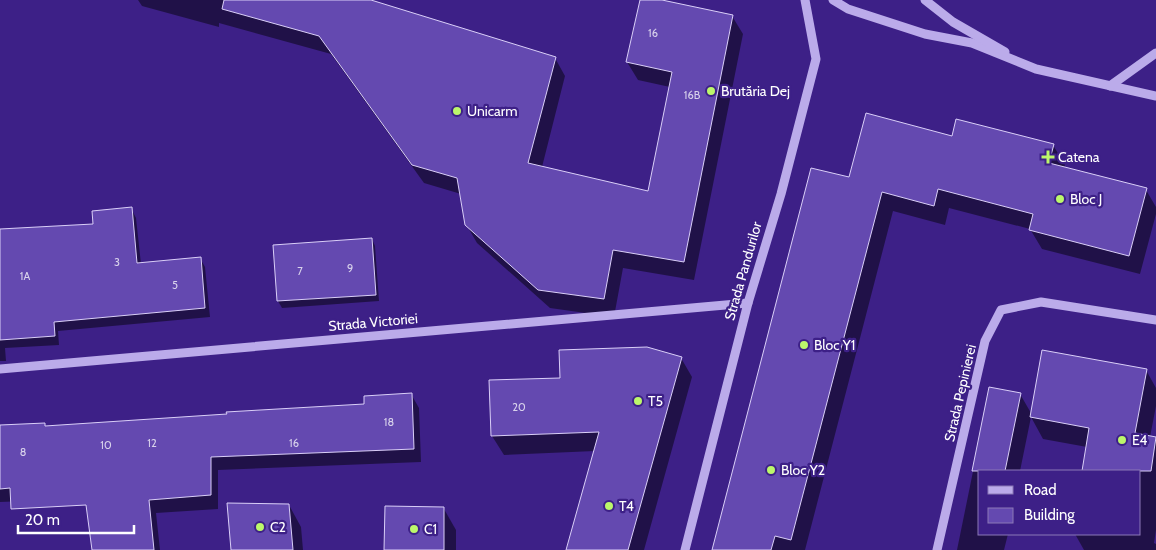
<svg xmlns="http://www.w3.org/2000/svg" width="1156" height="550" font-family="Cabin,sans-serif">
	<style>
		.shadow { fill: #0007 }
		.building { fill: #6449b0; stroke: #dacff8 }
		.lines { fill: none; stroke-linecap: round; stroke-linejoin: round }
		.minor { stroke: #bbabea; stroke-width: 9 }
		.poi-dot { fill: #bcf76b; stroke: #3d2087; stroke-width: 2 }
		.labels { text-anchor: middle; stroke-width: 4.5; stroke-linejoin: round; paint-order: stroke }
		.number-label { font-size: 11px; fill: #d8d2eb }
		.poi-label { font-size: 14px; fill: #fff; stroke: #3d2087; text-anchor: start }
		.street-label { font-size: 14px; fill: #fff; stroke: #3d2087 }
	</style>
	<rect width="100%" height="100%" fill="#3d2087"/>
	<g class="shadow">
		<polygon points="138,0 367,0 555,58 565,76 542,167 649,193 670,87 638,80 627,62 641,0 657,0 732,16 743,34 694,280 623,268 614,317 550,308 477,243 466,224 461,194 424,183 331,54 219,23 219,27 142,6"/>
		<polygon points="953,137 1053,145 1065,165 1064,168 1146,190 1156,207 1156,214 1140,274 1042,249 1030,229 949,208 945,225 893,211 805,550 713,550 850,179"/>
		<polygon points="131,208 136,218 141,264 200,258 205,267 210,317 58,331 59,345 5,348 6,361 0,361 0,231 94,225"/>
		<polygon points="372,239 375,246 379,301 282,308 278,301 274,246"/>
		<polygon points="681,358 692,377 644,550 567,550 595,451 504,455 492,436 490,381 562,379"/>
		<polygon points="1146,370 1156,388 1156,406 1150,437 1156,439 1156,530 1154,543 1156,544 1156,550 1084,550 1075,534 1140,534 1140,471 1083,471 1087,447 1043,439 1031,417 1020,471 980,471 980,534 1008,534 1004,550 957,550 990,388 1020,394 1031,413"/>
		<polygon points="411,394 419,408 421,462 218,470 218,509 156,513 160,550 93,550 129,497 0,502 0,427 45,427 366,405"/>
		<polygon points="289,505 301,527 303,550 232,550"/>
		<polygon points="444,509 456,530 456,550 385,550"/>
	</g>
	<g class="building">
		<polygon points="224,0 371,0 556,57 528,163 648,191 672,72 626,62 640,0 662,0 733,15 684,262 613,250 604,299 538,290 465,225 457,178 412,165 319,36 222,9"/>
		<polygon points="866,113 952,136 956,119 1054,144 1049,163 1147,188 1129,256 1029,230 1033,214 938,189 934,206 882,192 791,540 775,536 771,550 712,550 811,168 849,177"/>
		<polygon points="132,207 137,263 201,257 205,308 54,322 55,336 0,340 0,229 93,224 92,211"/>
		<polygon points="372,238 376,295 277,301 273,245"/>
		<polygon points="647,347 682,357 628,550 566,550 599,432 491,436 489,380 560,378 559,350"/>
		<polygon points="1042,350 1147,369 1135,433 1156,437 1151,471 1082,471 1089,428 1030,417"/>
		<polygon points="989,387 1021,393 1005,471 972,471"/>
		<polygon points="412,393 414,449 211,457 211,495 149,500 154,550 92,550 86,505 11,509 10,488 0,489 0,425 45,423 45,426 227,414 226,412 364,404 364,396"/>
		<polygon points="227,503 289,504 293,550 231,550"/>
		<polygon points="385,506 444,507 444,550 384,550"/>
	</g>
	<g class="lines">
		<g class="minor">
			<polyline points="833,0 848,9 925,34 972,43 1036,69 1156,96"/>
			<polyline points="925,0 953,22 1005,52"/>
			<polyline points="1110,86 1156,53"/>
			<polyline points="0,369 748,303"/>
			<polyline points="685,550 748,303 781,194 816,59 805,0"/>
			<polyline points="937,550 985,341 1001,310 1041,302 1156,320"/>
		</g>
	</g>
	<g class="poi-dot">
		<circle cx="711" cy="91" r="5"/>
		<circle cx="457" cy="111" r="5"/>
		<path d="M1045.5 149.5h5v5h5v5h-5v5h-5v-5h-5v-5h5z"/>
		<circle cx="1060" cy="199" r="5"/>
		<circle cx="804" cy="345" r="5"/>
		<circle cx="638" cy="401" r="5"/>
		<circle cx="1122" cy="440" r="5"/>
		<circle cx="771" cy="470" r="5"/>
		<circle cx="609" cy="506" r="5"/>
		<circle cx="260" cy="527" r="5"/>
		<circle cx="414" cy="529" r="5"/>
	</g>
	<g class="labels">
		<g class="number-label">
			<text x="653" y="37">16</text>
			<text x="692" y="99">16B</text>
			<text x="117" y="266">3</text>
			<text x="350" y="272">9</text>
			<text x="300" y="275">7</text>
			<text x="25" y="280">1A</text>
			<text x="175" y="289">5</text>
			<text x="519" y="411">20</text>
			<text x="389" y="426">18</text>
			<text x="152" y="447">12</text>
			<text x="294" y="447">16</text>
			<text x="106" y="449">10</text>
			<text x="23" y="456">8</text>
		</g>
		<g class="poi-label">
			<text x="721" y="96">Brutăria Dej</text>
			<text x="467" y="116">Unicarm</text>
			<text x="1058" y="162">Catena</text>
			<text x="1070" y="204">Bloc J</text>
			<text x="814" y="350">Bloc Y1</text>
			<text x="648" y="406">T5</text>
			<text x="1132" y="445">E4</text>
			<text x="781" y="475">Bloc Y2</text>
			<text x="619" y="511">T4</text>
			<text x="270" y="532">C2</text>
			<text x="424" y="534">C1</text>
		</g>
		<g class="street-label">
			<text transform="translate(743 271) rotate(-74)" y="5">Strada Pandurilor</text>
			<text transform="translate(373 322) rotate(-5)" y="5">Strada Victoriei</text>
			<text transform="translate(960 393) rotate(-77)" y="5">Strada Pepinierei</text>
		</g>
	</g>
	<rect x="978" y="470" width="162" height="65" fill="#3d2087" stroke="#8b79b7"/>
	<rect x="988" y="486" width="25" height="8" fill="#bbabea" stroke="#8b79b7"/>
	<text x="1024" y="495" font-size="15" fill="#ffffff">Road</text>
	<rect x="988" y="508" width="25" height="15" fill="#6449b0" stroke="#8b79b7"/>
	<text x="1024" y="520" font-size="15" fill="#ffffff">Building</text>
	<path d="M18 525v8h116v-8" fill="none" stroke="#ffffff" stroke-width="2.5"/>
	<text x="25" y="525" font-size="15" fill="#ffffff" stroke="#3d2087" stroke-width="4" paint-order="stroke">20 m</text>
</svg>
